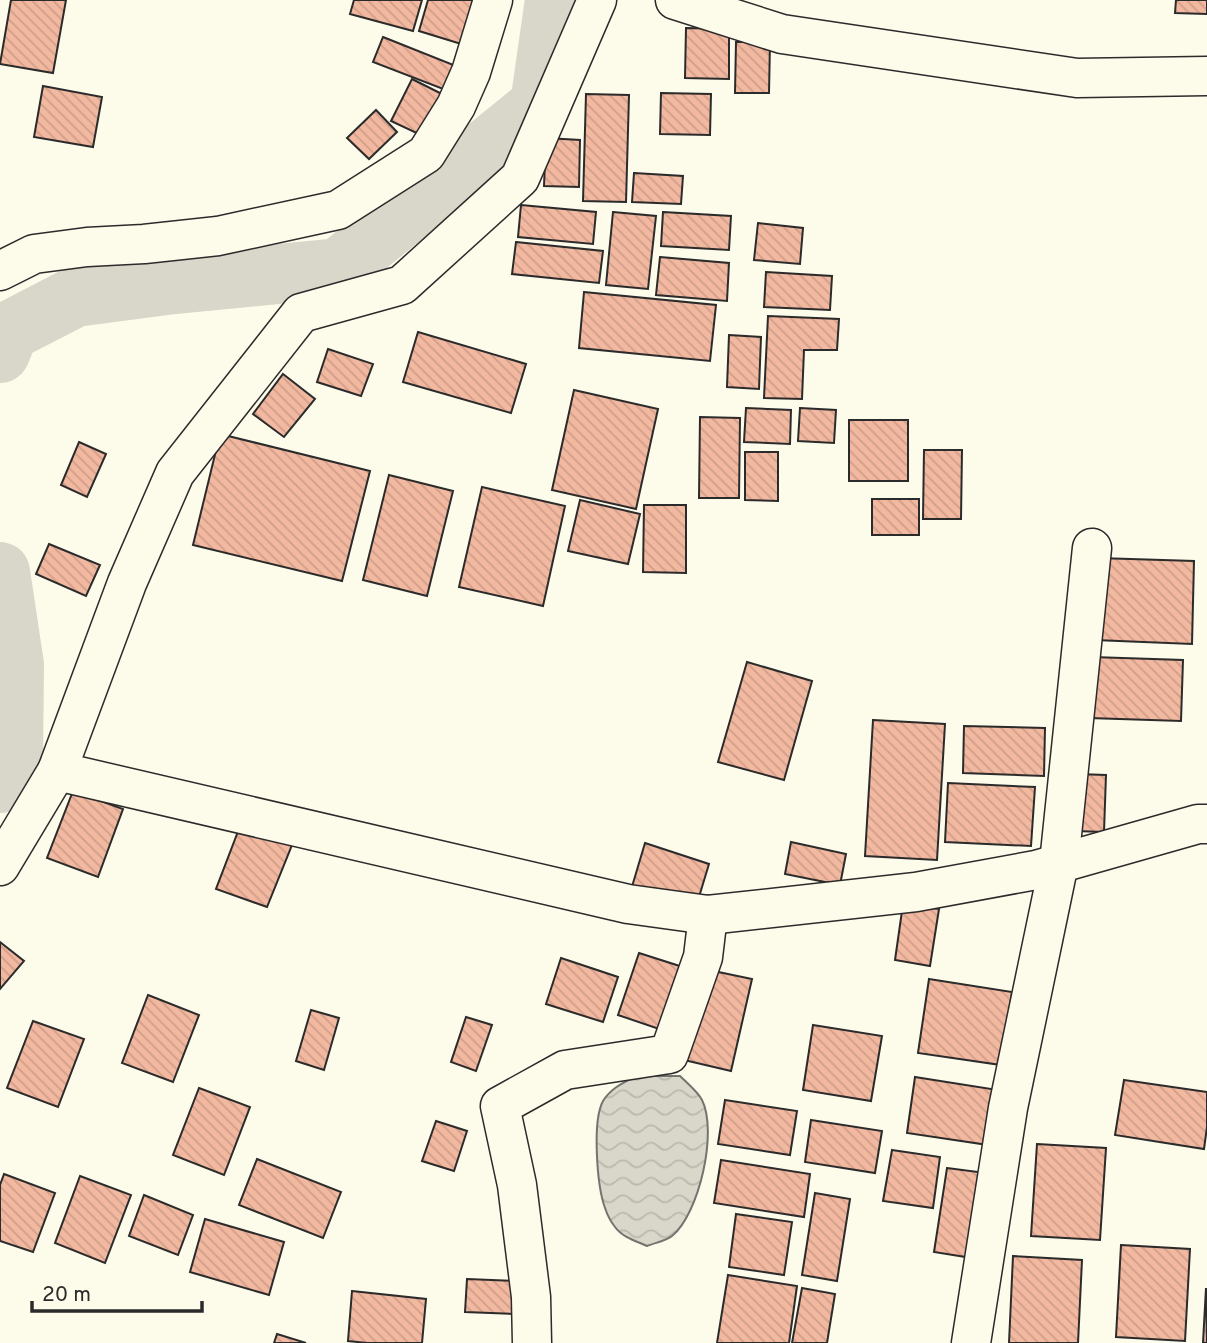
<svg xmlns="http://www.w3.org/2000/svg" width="1207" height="1343" font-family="Overpass,sans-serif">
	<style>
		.water { fill: url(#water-waves); stroke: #74746e; stroke-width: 2 }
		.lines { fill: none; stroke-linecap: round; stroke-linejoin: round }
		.canal { stroke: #d8d7c9; stroke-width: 60 }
		.building { fill: url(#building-back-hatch); stroke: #2b2b2b; stroke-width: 2 }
		.street-casing { stroke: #2b2b2b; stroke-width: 41 }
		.street { stroke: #fdfbea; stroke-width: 38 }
	</style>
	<defs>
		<pattern id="water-waves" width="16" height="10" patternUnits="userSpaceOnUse" patternTransform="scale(1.75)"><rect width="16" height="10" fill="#d8d7c9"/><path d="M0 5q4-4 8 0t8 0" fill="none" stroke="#bab9ad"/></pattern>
		<pattern id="building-back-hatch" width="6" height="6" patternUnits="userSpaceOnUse" patternTransform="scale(1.75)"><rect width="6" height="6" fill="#f2b8a0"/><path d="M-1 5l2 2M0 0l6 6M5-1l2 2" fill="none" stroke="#d09e8a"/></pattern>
	</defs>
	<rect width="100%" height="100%" fill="#fdfbea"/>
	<path class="water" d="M636 1076H680C687 1083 698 1092 702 1100 718 1132 699 1214 672 1236 666 1241 654 1243 647 1246 636 1241 622 1237 615 1227 611 1222 607 1214 605 1208 597 1186 592 1121 603 1101 611 1088 623 1083 636 1076Z"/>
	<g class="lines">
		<g class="canal">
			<polyline points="0,353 9,331 75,297 166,285 339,268 540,105 555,0"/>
			<polyline points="0,572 14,665 13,759 0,783"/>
		</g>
	</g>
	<g class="building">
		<polygon points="11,0 66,0 53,73 0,64"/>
		<polygon points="354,0 422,0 413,31 350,14"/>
		<polygon points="428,0 485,0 471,47 419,31"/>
		<polygon points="1176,0 1207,0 1207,14 1175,13"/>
		<polygon points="686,28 729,29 729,79 685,78"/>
		<polygon points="383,37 461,68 451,92 373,62"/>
		<polygon points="736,42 770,42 769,93 735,93"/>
		<polygon points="412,79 444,95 425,137 391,121"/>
		<polygon points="43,86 102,97 93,147 34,137"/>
		<polygon points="661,93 711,94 710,135 660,134"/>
		<polygon points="586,94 629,95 626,202 583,201"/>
		<polygon points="376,110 397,132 369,159 347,138"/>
		<polygon points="546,138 580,140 579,187 544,186"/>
		<polygon points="634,173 683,176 681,204 632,202"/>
		<polygon points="521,205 596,212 593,244 518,237"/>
		<polygon points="613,212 656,216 648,289 606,285"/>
		<polygon points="663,212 731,216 729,250 661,246"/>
		<polygon points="758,223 803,228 800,264 754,260"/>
		<polygon points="516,242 603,251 599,283 512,274"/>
		<polygon points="660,257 729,263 727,301 656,295"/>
		<polygon points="766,272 832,276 830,310 764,307"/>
		<polygon points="584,292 716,305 710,361 579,348"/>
		<polygon points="768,316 839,319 837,350 804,350 802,399 764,398"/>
		<polygon points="418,332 526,364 511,413 403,382"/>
		<polygon points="729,335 761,337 759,389 727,387"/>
		<polygon points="328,349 373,364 361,396 317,382"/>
		<polygon points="283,374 315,399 284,437 253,414"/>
		<polygon points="574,390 658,409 636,509 552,490"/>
		<polygon points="746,408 791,410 790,444 744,442"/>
		<polygon points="800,408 836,410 834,443 798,441"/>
		<polygon points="700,417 740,418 739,498 699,498"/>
		<rect x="849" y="420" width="59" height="61"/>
		<polygon points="220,434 370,471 342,581 193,545"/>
		<polygon points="79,442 106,454 87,497 61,485"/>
		<polygon points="924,450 962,450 961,519 923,519"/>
		<polygon points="745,452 778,452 778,501 745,500"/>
		<polygon points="389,475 453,491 427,596 363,580"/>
		<polygon points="482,487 565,506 543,606 459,587"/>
		<rect x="872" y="499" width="47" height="36"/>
		<polygon points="580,500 640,514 628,564 568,551"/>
		<polygon points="644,505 686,505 686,573 643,572"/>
		<polygon points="49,544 100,565 86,596 36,574"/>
		<polygon points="1098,558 1194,561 1192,644 1095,640"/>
		<polygon points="1092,657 1183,660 1181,721 1089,718"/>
		<polygon points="747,662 812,681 784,780 718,762"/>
		<polygon points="873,720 945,724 937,860 865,856"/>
		<polygon points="964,726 1045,728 1044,776 963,773"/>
		<polygon points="1077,774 1106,775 1104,832 1075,831"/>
		<polygon points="948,783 1035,787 1031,846 945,842"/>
		<polygon points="73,791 123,809 98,877 47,858"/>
		<polygon points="242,821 294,840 267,907 216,889"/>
		<polygon points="791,842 846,854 840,885 785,874"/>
		<polygon points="645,843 709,864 692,920 628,900"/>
		<polygon points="903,904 939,909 930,966 895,960"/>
		<polygon points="0,942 24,961 0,989"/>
		<polygon points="639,953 689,969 668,1032 618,1015"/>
		<polygon points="561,958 618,977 603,1022 546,1004"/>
		<polygon points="704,969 752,979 731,1071 684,1060"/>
		<polygon points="929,979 1012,992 1001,1065 918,1053"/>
		<polygon points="148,995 199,1015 173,1082 122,1063"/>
		<polygon points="311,1010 339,1018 324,1070 296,1061"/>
		<polygon points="466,1017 492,1025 476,1071 451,1062"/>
		<polygon points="33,1021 84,1039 58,1107 7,1088"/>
		<polygon points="813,1025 882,1036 871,1101 803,1090"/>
		<polygon points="915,1077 1004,1091 995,1146 907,1133"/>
		<polygon points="1124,1080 1207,1092 1207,1127 1204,1149 1115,1135"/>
		<polygon points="199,1088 250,1107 224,1175 173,1155"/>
		<polygon points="725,1100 797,1111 790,1155 718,1144"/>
		<polygon points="811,1120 882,1131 875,1173 805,1162"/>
		<polygon points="436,1121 467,1131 454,1171 422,1161"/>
		<polygon points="1037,1144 1106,1148 1100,1240 1031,1236"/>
		<polygon points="892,1150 940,1157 933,1208 883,1201"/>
		<polygon points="257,1159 341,1192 323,1238 239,1205"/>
		<polygon points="721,1160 810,1174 804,1217 714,1203"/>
		<polygon points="947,1168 986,1173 972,1258 934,1252"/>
		<polygon points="4,1174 55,1193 33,1252 0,1241 0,1185"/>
		<polygon points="80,1176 131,1195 105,1263 55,1243"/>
		<polygon points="815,1193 850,1199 837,1281 802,1275"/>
		<polygon points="144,1195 193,1215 178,1255 129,1236"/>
		<polygon points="736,1214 792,1222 784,1275 729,1267"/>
		<polygon points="205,1219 284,1242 269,1295 190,1272"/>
		<polygon points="1121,1245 1190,1249 1185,1341 1116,1337"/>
		<polygon points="1013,1256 1082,1260 1078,1343 1009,1343"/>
		<polygon points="728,1275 797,1286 789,1343 717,1343"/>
		<polygon points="467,1279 515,1281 514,1314 465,1312"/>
		<polygon points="802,1288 835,1294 827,1343 792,1343"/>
		<polygon points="1206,1288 1207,1343 1203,1343"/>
		<polygon points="352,1291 426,1299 422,1343 367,1343 348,1341"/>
		<polygon points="277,1334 306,1343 274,1343"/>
	</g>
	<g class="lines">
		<g class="street-casing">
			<g id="street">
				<polyline points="597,0 520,178 402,285 301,313 175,473 127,583 57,771 628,904 708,915 916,892 1036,870 1198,824 1207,824"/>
				<polyline points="675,0 782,34 1077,78 1207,76"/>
				<polyline points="0,271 34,254 87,247 144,244 218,236 338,210 426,154 456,106 471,72 493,0"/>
				<polyline points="0,866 57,771"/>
				<polyline points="532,1343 531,1297 517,1185 500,1106 565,1070 669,1054 703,957 708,915"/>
				<polyline points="971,1343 1008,1108 1059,863 1092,548"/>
			</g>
		</g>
		<use href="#street" class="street"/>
	</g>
	<path d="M32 1301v10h170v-10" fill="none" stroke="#2b2b2b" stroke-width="3.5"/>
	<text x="42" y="1301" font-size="21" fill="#2b2b2b" stroke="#fdfbea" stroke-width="5" paint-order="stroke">20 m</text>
</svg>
